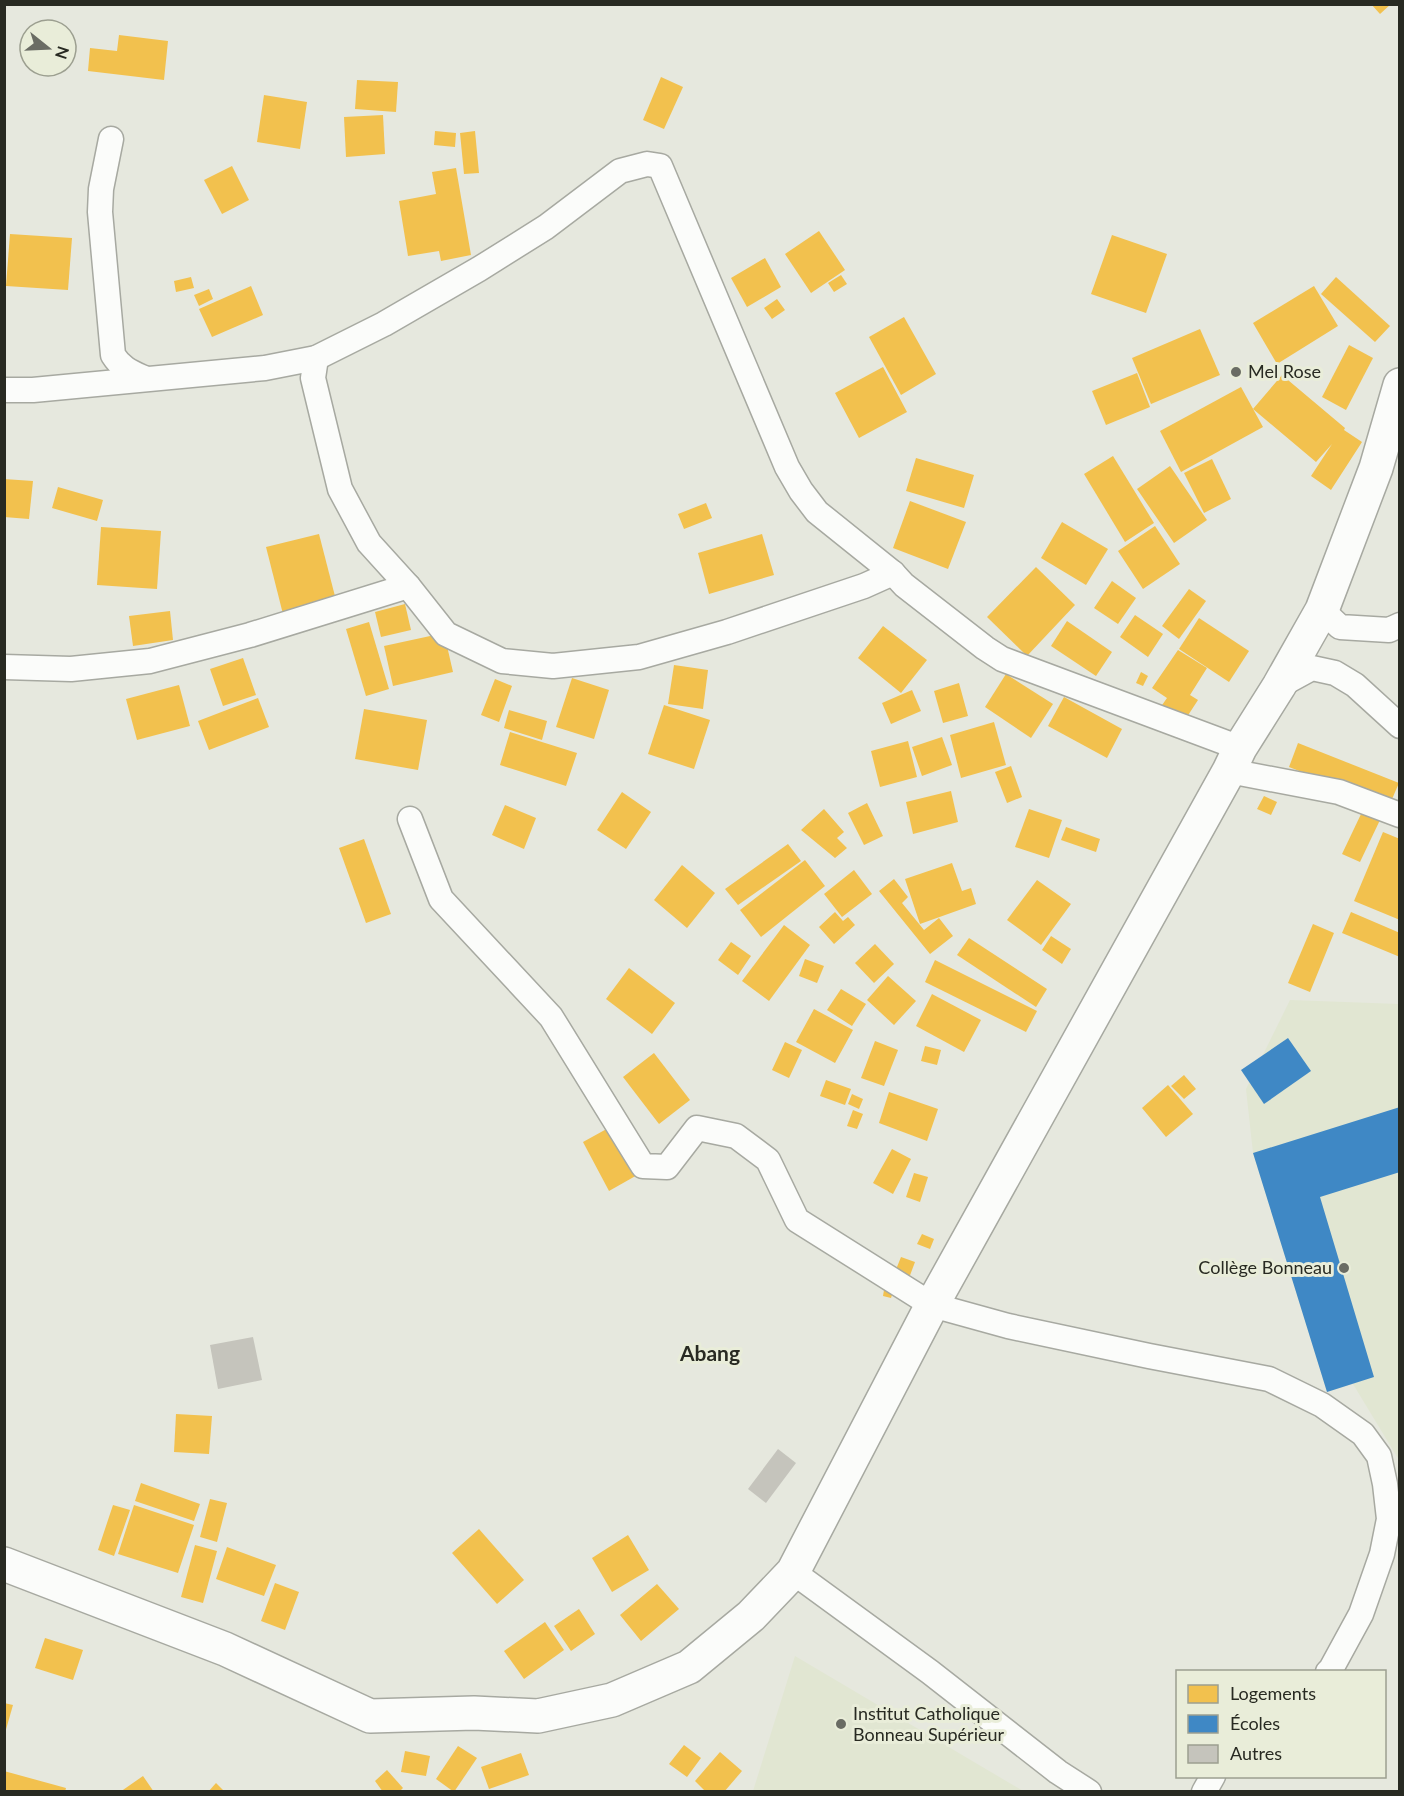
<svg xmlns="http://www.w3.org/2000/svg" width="1404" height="1796" font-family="Lato,sans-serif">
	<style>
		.built { fill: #e1e6d2 }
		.homes { fill: #f2c14e }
		.schools { fill: #3f88c5 }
		.building { fill: #c5c4bc }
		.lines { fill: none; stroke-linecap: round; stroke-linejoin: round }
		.minor-casing { stroke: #a7a9a1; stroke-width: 27 }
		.primary-casing { stroke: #a7a9a1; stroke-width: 36 }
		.minor { stroke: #fbfcfa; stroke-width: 24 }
		.primary { stroke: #fbfcfa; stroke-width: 33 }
		.poi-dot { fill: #6a6c64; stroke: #e9edd9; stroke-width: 2 }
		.labels { text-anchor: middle; stroke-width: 6; stroke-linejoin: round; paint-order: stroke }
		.poi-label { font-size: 18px; fill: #282a22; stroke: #e9edd9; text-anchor: start }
		.quarter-label { font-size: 21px; font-weight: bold; fill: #282a22; stroke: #e9edd9 }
	</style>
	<rect width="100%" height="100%" fill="#e6e8de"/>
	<g class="built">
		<polygon points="1290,1000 1399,1004 1399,1460 1353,1384 1327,1392 1253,1153 1246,1089"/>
		<polygon points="795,1656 1023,1791 753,1791"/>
	</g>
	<g class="homes">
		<polygon points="1371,4 1391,4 1380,14"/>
		<polygon points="119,35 168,41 164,80 88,71 90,48 117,51"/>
		<polygon points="661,77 683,87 664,129 643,120"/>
		<polygon points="357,80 398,82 396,112 355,109"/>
		<polygon points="264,95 307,102 300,149 257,142"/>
		<polygon points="383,115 385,154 346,157 344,117"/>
		<polygon points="435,131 456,133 455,147 434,145"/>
		<polygon points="475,131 479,173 464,174 460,133"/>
		<polygon points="232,166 249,200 222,214 204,180"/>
		<polygon points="456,168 471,255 441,261 439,251 408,256 399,201 436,194 432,172"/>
		<polygon points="819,231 845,270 811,293 785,254"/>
		<polygon points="10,234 72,238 68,290 6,286"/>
		<polygon points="1112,235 1167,254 1146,313 1091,294"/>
		<polygon points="765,258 781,287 747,307 731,278"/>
		<polygon points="841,275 847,284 834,292 828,283"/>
		<polygon points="191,277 194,288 176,292 174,281"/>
		<polygon points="1336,277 1390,326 1375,342 1321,294"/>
		<polygon points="251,286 263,315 212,337 199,309"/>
		<polygon points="1314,286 1338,326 1277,364 1253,323"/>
		<polygon points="209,289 213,299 199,306 194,295"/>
		<polygon points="777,299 785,310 772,319 764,308"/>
		<polygon points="904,317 936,374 901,395 869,337"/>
		<polygon points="1200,329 1220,375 1151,404 1132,358"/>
		<polygon points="1349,345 1373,358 1346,410 1322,397"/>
		<polygon points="883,367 907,412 859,438 835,393"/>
		<polygon points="1137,373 1150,407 1106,425 1092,391"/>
		<polygon points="1282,375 1345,428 1344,430 1362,442 1331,490 1311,476 1332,444 1316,462 1253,409"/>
		<polygon points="1241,387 1263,427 1181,472 1160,431"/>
		<polygon points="1113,456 1154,523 1125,542 1084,474"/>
		<polygon points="916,458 974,475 964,508 906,491"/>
		<polygon points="1212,459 1231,499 1204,513 1184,473"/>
		<polygon points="1170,466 1207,520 1174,543 1137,489"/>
		<polygon points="4,479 33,481 29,519 4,517"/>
		<polygon points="58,487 103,500 97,521 52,508"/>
		<polygon points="910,501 966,522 948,569 893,548"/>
		<polygon points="706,503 712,518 684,529 678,514"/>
		<polygon points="1062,522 1108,549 1086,585 1041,558"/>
		<polygon points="1155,526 1180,564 1143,589 1118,551"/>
		<polygon points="101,527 161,531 157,589 97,585"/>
		<polygon points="319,534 337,604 284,618 266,547"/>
		<polygon points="762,534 774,575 709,594 698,553"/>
		<polygon points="1036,567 1075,605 1027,656 987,617"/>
		<polygon points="1112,581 1136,598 1118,624 1094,608"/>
		<polygon points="1189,589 1206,601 1179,639 1162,626"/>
		<polygon points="405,604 411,630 381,637 375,612"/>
		<polygon points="170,611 173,640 133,646 129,616"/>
		<polygon points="1135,615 1163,634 1148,657 1120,637"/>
		<polygon points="1199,618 1249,651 1229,682 1179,649"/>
		<polygon points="1067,621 1112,652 1096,676 1051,646"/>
		<polygon points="369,622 389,689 366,696 346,629"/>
		<polygon points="883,626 927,660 901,693 858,658"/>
		<polygon points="444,633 453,672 393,686 384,646"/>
		<polygon points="1178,650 1207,668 1190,695 1198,700 1183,723 1160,708 1167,698 1152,688"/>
		<polygon points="243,658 256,695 223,706 210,669"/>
		<polygon points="674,665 708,670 703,709 668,704"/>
		<polygon points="1141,672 1148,676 1143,686 1136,683"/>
		<polygon points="1006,674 1053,704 1031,738 985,707"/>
		<polygon points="572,678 609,690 594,739 556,727"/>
		<polygon points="495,679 512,686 499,722 481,715"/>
		<polygon points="959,683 968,716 943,723 934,691"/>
		<polygon points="179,685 190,726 137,740 126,699"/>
		<polygon points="912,690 921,711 891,724 882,703"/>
		<polygon points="1064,697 1122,729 1107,758 1048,726"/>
		<polygon points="258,698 269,727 209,750 198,721"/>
		<polygon points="664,705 710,720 694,769 648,754"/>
		<polygon points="364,709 427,720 418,770 355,759"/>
		<polygon points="509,710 547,721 542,740 504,728"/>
		<polygon points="994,722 1006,765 961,778 950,735"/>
		<polygon points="510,732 577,753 566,786 500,765"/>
		<polygon points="942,737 952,765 922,776 912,747"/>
		<polygon points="908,741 917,777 880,787 871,751"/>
		<polygon points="1298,743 1399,783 1389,806 1289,767"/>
		<polygon points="1011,766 1022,797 1007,803 995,772"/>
		<polygon points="951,791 958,822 913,834 906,802"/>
		<polygon points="622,792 651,812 626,849 597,830"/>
		<polygon points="1264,796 1277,802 1271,815 1257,809"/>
		<polygon points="867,803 883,836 864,845 848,813"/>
		<polygon points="505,805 536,818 524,849 492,835"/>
		<polygon points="824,809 844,832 837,838 847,848 835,858 801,830"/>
		<polygon points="1029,809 1062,820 1049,858 1015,847"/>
		<polygon points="1362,812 1380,820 1360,862 1342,854"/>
		<polygon points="1066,827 1100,839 1096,852 1061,840"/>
		<polygon points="1383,832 1400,839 1400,920 1354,901"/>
		<polygon points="364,839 391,914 366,923 339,848"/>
		<polygon points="788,844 801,861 738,905 725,889"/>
		<polygon points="805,860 825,886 761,937 740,910"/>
		<polygon points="952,863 962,891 971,888 976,904 920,924 905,879"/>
		<polygon points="682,865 715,893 687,928 654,900"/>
		<polygon points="854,870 872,894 842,917 824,894"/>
		<polygon points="894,879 908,897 902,903 924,930 939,918 953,936 930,954 879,891"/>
		<polygon points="1037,880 1071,904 1041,945 1007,920"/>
		<polygon points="835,912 843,921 848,917 855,925 834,944 819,927"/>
		<polygon points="1351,912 1400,933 1400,957 1342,933"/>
		<polygon points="1313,924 1334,933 1310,992 1288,983"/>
		<polygon points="784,925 810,945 769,1001 742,981"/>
		<polygon points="1051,936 1071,949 1062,964 1042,950"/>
		<polygon points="969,938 1047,989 1036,1007 957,955"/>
		<polygon points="731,942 751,956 738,975 718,960"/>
		<polygon points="875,944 894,964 874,983 855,963"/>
		<polygon points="805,959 824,966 817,983 799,976"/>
		<polygon points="935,960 1037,1011 1026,1032 925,982"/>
		<polygon points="629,968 675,1003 652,1034 606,999"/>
		<polygon points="888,976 916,1001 894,1025 867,1000"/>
		<polygon points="841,989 866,1004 852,1026 827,1010"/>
		<polygon points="932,994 981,1020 964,1052 916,1026"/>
		<polygon points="814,1009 853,1030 835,1063 796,1042"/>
		<polygon points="875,1041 898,1050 884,1086 861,1078"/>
		<polygon points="785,1042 802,1050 789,1078 772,1070"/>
		<polygon points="925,1046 941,1050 937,1065 921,1061"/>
		<polygon points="654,1053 690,1100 659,1124 623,1077"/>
		<polygon points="1184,1075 1196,1089 1184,1099 1171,1086"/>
		<polygon points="826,1080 851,1089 845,1105 820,1096"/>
		<polygon points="1168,1085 1193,1114 1166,1137 1142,1108"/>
		<polygon points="889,1092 938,1109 927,1141 879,1123"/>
		<polygon points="852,1094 863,1099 859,1109 848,1104"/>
		<polygon points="853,1110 863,1114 857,1129 847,1126"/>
		<polygon points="612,1126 639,1174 609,1191 583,1142"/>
		<polygon points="892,1149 911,1159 893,1194 873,1183"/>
		<polygon points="914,1173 928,1177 920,1202 906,1197"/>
		<polygon points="922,1234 934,1239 930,1249 917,1244"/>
		<polygon points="901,1257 915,1262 909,1278 895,1272"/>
		<polygon points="884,1290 893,1292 891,1298 883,1296"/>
		<polygon points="176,1414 212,1416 209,1454 174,1452"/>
		<polygon points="141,1483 200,1504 194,1521 135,1501"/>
		<polygon points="210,1499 227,1503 217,1542 200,1537"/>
		<polygon points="113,1505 130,1510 114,1556 98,1550"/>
		<polygon points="134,1505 194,1525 178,1573 118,1554"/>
		<polygon points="479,1529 524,1580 497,1604 452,1553"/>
		<polygon points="628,1535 649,1570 612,1592 592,1558"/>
		<polygon points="195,1545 217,1551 203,1603 181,1597"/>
		<polygon points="227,1547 276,1565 264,1596 216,1579"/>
		<polygon points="275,1583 299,1592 285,1630 261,1621"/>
		<polygon points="657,1584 679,1609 641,1641 620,1615"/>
		<polygon points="579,1609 595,1634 571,1651 554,1626"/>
		<polygon points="545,1622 564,1650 524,1679 504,1651"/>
		<polygon points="45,1638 83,1650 73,1680 35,1668"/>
		<polygon points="4,1703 13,1705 5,1733 4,1733"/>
		<polygon points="684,1745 701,1758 687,1777 669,1764"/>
		<polygon points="458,1746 477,1758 454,1792 436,1779"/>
		<polygon points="405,1751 430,1756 426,1776 401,1772"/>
		<polygon points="720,1752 742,1771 724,1792 706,1792 695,1781"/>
		<polygon points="521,1753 529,1775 489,1789 481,1767"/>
		<polygon points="387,1770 403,1788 399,1792 383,1792 375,1781"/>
		<polygon points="4,1771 66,1788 65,1792 4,1792"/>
		<polygon points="143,1776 154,1792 120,1792"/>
		<polygon points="216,1783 225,1792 208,1792"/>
	</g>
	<g class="schools">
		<polygon points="1288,1038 1311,1071 1264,1104 1241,1070"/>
		<polygon points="1400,1107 1400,1172 1320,1197 1374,1377 1327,1392 1253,1153"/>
	</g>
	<g class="building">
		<polygon points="253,1337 262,1380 218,1389 210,1345"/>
		<polygon points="778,1449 796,1463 766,1503 748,1489"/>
	</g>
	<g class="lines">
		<g class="minor-casing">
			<g id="minor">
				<path d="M111 139 101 189 100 212 113 355C121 368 131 372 144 378"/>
				<polyline points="316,358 313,378 340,489 369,543 408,586 446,634 502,661 553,666 639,657 727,632 864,586 893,573"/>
				<polyline points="4,390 33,390 265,368 316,358 384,324 479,269 546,227 620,171 647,164 660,166 787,467 801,491 817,512 893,573 904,585 985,648 1002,659 1240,748"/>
				<polyline points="1322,610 1340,627 1389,630 1400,625"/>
				<polyline points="4,667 71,669 150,661 250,635 408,586"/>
				<polyline points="1279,686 1312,668 1335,673 1355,685 1400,726"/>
				<polyline points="1229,771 1339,792 1400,815"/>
				<polyline points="410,819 441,899 551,1017 643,1166 667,1167 697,1128 736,1136 768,1160 797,1220 932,1305 1008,1326 1149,1356 1269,1379 1322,1405 1363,1434 1379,1456 1385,1484 1389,1519 1382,1554 1361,1614 1331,1669 1328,1672"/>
				<polyline points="793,1572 930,1672 1058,1772 1089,1792"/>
				<polyline points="1204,1792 1213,1776"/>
			</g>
		</g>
		<g class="primary-casing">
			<polyline id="primary" points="4,1564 225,1649 370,1716 474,1713 538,1716 612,1700 689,1667 751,1616 793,1572 932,1305 1229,771 1240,748 1279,686 1322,610 1376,468 1400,385"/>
		</g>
		<use href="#minor" class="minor"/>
		<use href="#primary" class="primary"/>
	</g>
	<g class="poi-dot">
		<circle cx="1236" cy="372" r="6"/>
		<circle cx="1344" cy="1268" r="6"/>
		<circle cx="841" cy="1724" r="6"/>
	</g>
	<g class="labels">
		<g class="poi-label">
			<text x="1248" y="378">Mel Rose</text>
			<text x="1332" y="1274" text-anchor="end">Collège Bonneau</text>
			<text x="853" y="1720">Institut Catholique<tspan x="853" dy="21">Bonneau Supérieur</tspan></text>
		</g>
		<g class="quarter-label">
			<text x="710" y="1361">Abang</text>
		</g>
	</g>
	<rect width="1404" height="1796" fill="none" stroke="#282a22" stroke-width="12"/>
	<rect x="1176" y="1670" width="210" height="108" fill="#e9edd9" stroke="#9c9f90" stroke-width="1.5"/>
	<rect x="1188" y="1685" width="30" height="18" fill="#f2c14e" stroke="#9c9f90" stroke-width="1.5"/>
	<text x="1230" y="1700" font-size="18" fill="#282a22">Logements</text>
	<rect x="1188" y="1715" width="30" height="18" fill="#3f88c5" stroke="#9c9f90" stroke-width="1.5"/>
	<text x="1230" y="1730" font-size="18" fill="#282a22">Écoles</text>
	<rect x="1188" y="1745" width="30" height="18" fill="#c5c4bc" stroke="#9c9f90" stroke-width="1.5"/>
	<text x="1230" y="1760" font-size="18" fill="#282a22">Autres</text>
	<g transform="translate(48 48) rotate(108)"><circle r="28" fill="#e9edd9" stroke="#9c9f90" stroke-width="1.5"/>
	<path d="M0-4.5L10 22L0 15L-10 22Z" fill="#6a6c64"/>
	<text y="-9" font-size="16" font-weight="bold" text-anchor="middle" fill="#282a22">N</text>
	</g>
</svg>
